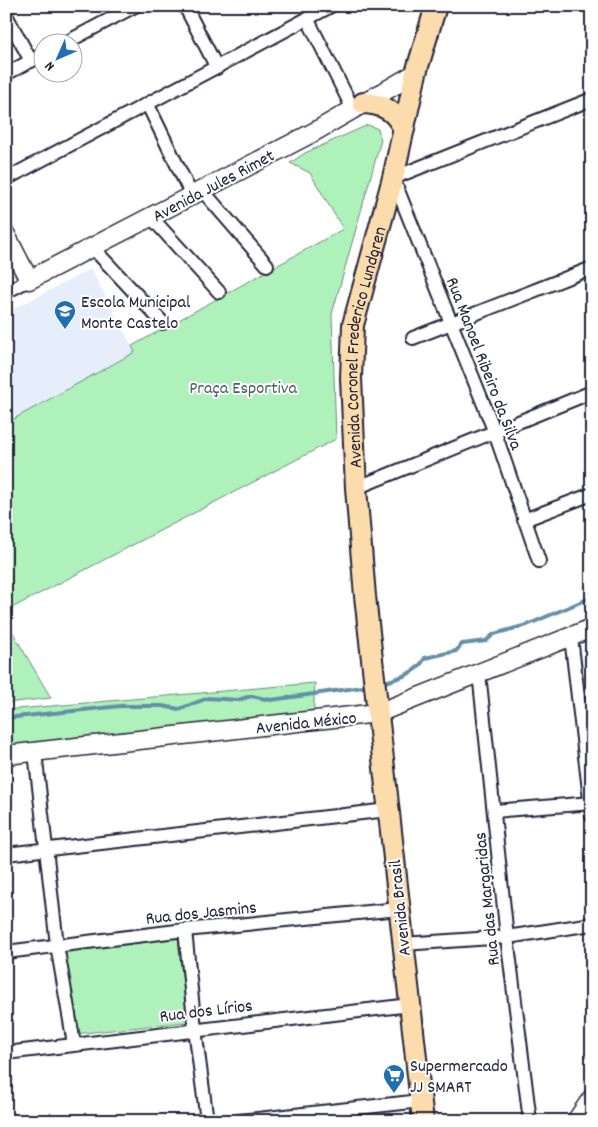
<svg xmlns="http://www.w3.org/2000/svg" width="598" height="1127" font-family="Dekko,sans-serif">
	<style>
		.built { fill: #e6edfb }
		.green { fill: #aff1ba; stroke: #688a7a }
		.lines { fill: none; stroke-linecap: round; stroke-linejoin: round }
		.stream { stroke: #648fa8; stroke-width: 4 }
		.street-casing { stroke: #22223b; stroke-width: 16 }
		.secondary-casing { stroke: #22223b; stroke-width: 21 }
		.primary-casing { stroke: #22223b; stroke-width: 24 }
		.street { stroke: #fff; stroke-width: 12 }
		.secondary { stroke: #fff; stroke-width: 18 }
		.primary { stroke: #fcdcac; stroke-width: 20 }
		.labels { text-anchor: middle; stroke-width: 4; stroke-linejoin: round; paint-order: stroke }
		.street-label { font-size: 18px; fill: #22223b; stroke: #fff }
		.poi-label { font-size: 18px; fill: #22223b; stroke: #fff; text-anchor: start }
		.park-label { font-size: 18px; fill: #4c6061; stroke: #fff }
	</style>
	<rect width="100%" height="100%" fill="#fff"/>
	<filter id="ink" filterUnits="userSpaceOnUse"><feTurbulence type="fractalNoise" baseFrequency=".02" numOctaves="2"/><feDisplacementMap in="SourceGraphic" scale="10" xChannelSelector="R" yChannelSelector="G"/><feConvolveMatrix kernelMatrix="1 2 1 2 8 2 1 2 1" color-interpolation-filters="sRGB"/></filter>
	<g filter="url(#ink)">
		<polygon class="built" points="91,269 135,352 10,422 6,419 6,313"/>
		<g class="green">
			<polygon points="368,125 378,129 381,140 332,314 336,439 6,611 6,419 10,421 135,352 132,346 343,229 310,173 290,163 305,153"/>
			<polygon points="6,621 51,698 6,703"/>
			<polygon points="315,683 313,720 6,753 6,710"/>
			<polygon points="178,936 187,1022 65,1035 56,949"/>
		</g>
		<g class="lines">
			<g class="stream">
				<path d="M381 683C399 678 416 674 425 658L456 651 462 644 486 641 494 634 527 625 592 597"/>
				<polyline points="6,718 121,706 162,706 179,709 208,698 238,700 251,696 271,700 370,686"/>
			</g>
			<g class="street-casing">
				<g id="street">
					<polyline points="185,6 217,68"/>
					<polyline points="6,15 31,61"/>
					<polyline points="308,20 353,109"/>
					<polyline points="67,42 135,6"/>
					<polyline points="6,74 42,55"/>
					<polyline points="148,105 192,196"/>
					<polyline points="6,179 331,6"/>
					<polyline points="203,191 267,265"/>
					<polyline points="151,217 219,292"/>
					<polyline points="92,247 163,323"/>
					<polyline points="6,292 29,280"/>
					<polyline points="413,338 592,268"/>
					<polyline points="356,488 592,392"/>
					<polyline points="524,520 592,494"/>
					<polyline points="539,561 494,430 393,178 592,99"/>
					<polyline points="571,637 592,816"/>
					<polyline points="479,673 507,937 530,1121"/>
					<polyline points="35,752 57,945 74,1044"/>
					<polyline points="494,811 592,803"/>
					<polyline points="6,854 388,810"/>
					<polyline points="185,930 195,1029 207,1121"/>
					<polyline points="403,944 507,937 592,924"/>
					<polyline points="6,952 185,930 399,909"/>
					<polyline points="6,1053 410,1005"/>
					<polyline points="239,1121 421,1101"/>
				</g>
			</g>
			<g class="secondary-casing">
				<g id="secondary">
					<polyline points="6,235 29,280 314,132 416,73"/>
					<polyline points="6,755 378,713 592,628"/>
					<polyline points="576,1121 592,1098"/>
				</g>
			</g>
			<g class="primary-casing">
				<g id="primary">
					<path d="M363 103C384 104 395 111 404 129"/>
					<path id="s1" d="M423 1121 365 596 356 488 351 378 353 325 393 178 416 73 436 6"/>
				</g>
			</g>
			<use href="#street" class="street"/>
			<use href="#secondary" class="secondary"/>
			<use href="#primary" class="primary"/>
		</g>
	</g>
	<defs>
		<g id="school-pin" transform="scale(1.125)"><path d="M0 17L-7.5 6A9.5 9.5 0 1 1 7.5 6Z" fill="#1f6fb2" stroke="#fff"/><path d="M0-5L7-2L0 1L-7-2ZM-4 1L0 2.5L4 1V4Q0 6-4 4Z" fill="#fff"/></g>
		<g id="supermarket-pin" transform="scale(1.125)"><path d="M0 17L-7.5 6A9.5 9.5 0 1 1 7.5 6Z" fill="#1f6fb2" stroke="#fff"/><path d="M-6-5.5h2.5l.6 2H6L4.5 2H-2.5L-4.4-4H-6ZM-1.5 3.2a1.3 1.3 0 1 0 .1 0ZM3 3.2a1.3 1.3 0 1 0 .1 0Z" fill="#fff"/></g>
	</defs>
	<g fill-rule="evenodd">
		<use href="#school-pin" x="65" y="311"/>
		<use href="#supermarket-pin" x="394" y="1075"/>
	</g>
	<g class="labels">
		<g class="street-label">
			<text transform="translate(213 185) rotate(-28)" y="6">Avenida Jules Rimet</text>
			<text dy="6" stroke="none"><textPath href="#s1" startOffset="779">Avenida Coronel Frederico Lundgren</textPath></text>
			<text transform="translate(485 363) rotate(69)" y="6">Rua Manoel Ribeiro da Silva</text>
			<text transform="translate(306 722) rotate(-6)" y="6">Avenida México</text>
			<text transform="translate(486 899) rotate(-96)" y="6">Rua das Margaridas</text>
			<text transform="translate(399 908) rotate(-96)" y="6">Avenida Brasil</text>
			<text transform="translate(201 912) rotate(-6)" y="6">Rua dos Jasmins</text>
			<text transform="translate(206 1010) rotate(-7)" y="6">Rua dos Lírios</text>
		</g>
		<g class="poi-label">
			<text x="81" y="307">Escola Municipal<tspan x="81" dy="21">Monte Castelo</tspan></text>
			<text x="410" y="1071">Supermercado<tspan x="410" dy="21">JJ SMART</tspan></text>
		</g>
		<g class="park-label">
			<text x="243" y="393">Praça Esportiva</text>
		</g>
	</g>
	<rect width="598" height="1127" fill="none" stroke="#fff" stroke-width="25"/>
	<rect x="12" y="12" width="573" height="1102" fill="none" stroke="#22223b" stroke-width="2" filter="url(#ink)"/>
	<g transform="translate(58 58) rotate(225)"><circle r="24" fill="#ffffff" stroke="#a7a7b1"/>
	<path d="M0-4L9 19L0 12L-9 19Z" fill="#1f6fb2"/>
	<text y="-8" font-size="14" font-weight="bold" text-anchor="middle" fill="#22223b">N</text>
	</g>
</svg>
